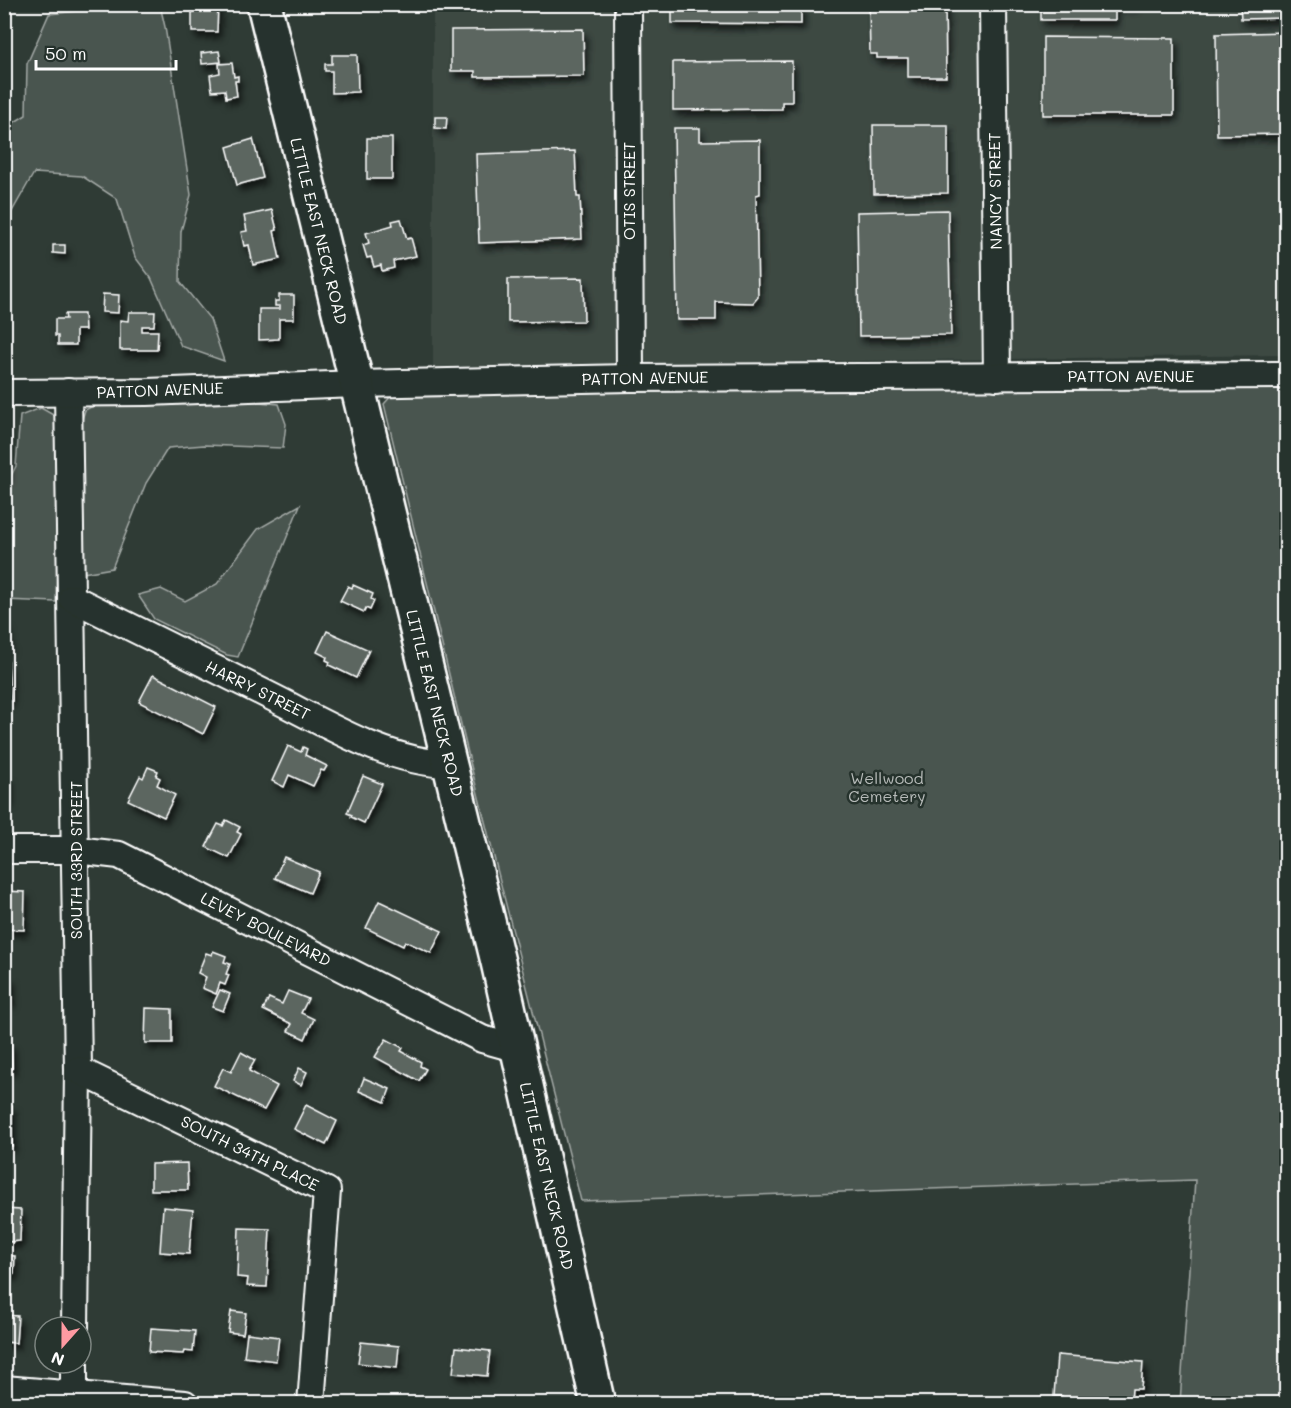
<svg xmlns="http://www.w3.org/2000/svg" width="1291" height="1408" font-family="Mali,sans-serif">
	<style>
		.built { fill: #3c4842 }
		.green { fill: #4a544f; stroke: #a4aaa7; stroke-width: 1.5 }
		.building { fill: #5b6661; stroke: #fff; stroke-width: 1.5; filter: url(#shadow) }
		.lines { fill: none; stroke-linecap: round; stroke-linejoin: round }
		.minor-casing { stroke: #fff; stroke-width: 30 }
		.major-casing { stroke: #fff; stroke-width: 38 }
		.minor { stroke: #26332d; stroke-width: 26 }
		.major { stroke: #26332d; stroke-width: 33 }
		.labels { text-anchor: middle; stroke-width: 5; stroke-linejoin: round; paint-order: stroke }
		.street-label { font-size: 16px; fill: #fff; stroke: #26332d }
		.park-label { font-size: 16px; fill: #b7bbb9; stroke: #26332d }
	</style>
	<defs>
		<filter id="shadow"><feDropShadow dx="3.5" dy="6" stdDeviation="3" flood-color="#0009"/></filter>
	</defs>
	<rect width="100%" height="100%" fill="#2f3b35"/>
	<filter id="ink" filterUnits="userSpaceOnUse"><feTurbulence type="fractalNoise" baseFrequency=".0167" numOctaves="2"/><feDisplacementMap in="SourceGraphic" scale="12" xChannelSelector="R" yChannelSelector="G"/><feConvolveMatrix kernelMatrix="1 2 1 2 8 2 1 2 1" color-interpolation-filters="sRGB"/></filter>
	<g filter="url(#ink)">
		<polygon class="built" points="433,5 1286,5 1286,355 433,367"/>
		<g class="green">
			<polygon points="101,4 160,5 165,27 191,195 181,231 180,282 210,319 224,361 181,346 151,278 135,257 117,199 82,176 34,173 10,215 5,210 5,128 26,115 27,64 49,14 97,9"/>
			<polygon points="1286,383 1286,1403 1180,1403 1195,1180 581,1201 473,774 384,404 394,393"/>
			<polygon points="103,401 259,402 279,404 286,424 283,448 204,445 168,448 146,483 112,568 77,574 81,423 85,410"/>
			<polygon points="41,408 55,416 60,441 56,602 5,600 5,488 16,466 20,416"/>
			<polygon points="300,505 238,657 227,655 154,619 138,595 161,589 185,601 217,584 258,529"/>
		</g>
		<g class="building">
			<polygon points="192,4 218,4 217,32 192,32"/>
			<polygon points="672,4 801,4 801,24 672,23"/>
			<polygon points="869,4 945,4 946,77 908,77 908,58 877,58 877,54 870,54"/>
			<polygon points="1041,4 1135,4 1135,5 1115,5 1115,20 1041,20"/>
			<polygon points="1240,4 1286,4 1286,18 1241,19"/>
			<polygon points="583,29 584,76 475,77 475,71 451,71 451,30"/>
			<polygon points="1286,32 1286,134 1217,135 1216,34"/>
			<polygon points="1043,37 1174,38 1174,115 1043,115"/>
			<polygon points="219,51 221,62 202,64 201,53"/>
			<polygon points="332,55 357,55 358,92 332,93 332,71 325,71 325,64 332,64"/>
			<polygon points="792,61 792,102 782,102 782,109 673,110 673,62"/>
			<polygon points="232,63 234,77 238,76 238,81 235,81 237,96 226,98 225,90 212,91 210,75 220,73 219,64"/>
			<polygon points="435,117 447,117 446,129 435,128"/>
			<polygon points="873,125 948,125 948,193 874,194"/>
			<polygon points="674,128 700,128 700,141 760,140 760,194 756,195 758,297 753,303 716,302 716,320 677,320"/>
			<rect x="367" y="138" width="25" height="41"/>
			<polygon points="253,139 263,178 237,185 227,147"/>
			<polygon points="575,151 577,197 580,197 582,239 479,243 476,154"/>
			<polygon points="272,210 277,230 274,231 280,259 253,265 249,245 244,246 241,232 247,231 244,216"/>
			<polygon points="948,210 951,335 859,336 857,212"/>
			<polygon points="401,219 407,239 411,238 416,256 393,261 394,268 382,271 381,265 374,267 371,257 367,258 363,245 369,243 366,233 393,225 392,221"/>
			<polygon points="53,245 65,245 65,254 53,253"/>
			<polygon points="583,278 584,321 508,322 508,279"/>
			<polygon points="103,294 119,295 118,313 102,312"/>
			<polygon points="279,295 294,295 294,319 279,319 279,339 259,340 259,309 280,309 280,306 275,306 275,301 279,301"/>
			<polygon points="129,312 155,312 154,326 142,326 142,331 158,331 157,350 120,350 120,320 128,321"/>
			<polygon points="65,314 84,314 85,330 76,330 76,345 58,345 58,336 55,336 55,319 66,319"/>
			<rect x="4" y="429" width="3" height="48"/>
			<polygon points="353,585 373,594 371,599 374,601 370,610 366,608 364,612 340,601 348,586 352,588"/>
			<polygon points="4,625 7,625 8,646 4,646"/>
			<polygon points="327,631 369,650 356,678 329,665 330,662 326,660 327,657 317,652"/>
			<polygon points="4,662 8,662 10,701 4,701"/>
			<polygon points="153,675 216,707 203,734 139,702"/>
			<polygon points="288,746 301,752 303,747 307,749 305,755 327,766 324,771 321,770 313,786 289,775 284,787 272,781"/>
			<polygon points="148,767 158,771 156,776 160,778 157,785 175,795 164,817 128,800 140,776 143,778"/>
			<polygon points="363,776 382,784 364,823 351,817 352,815 347,813"/>
			<polygon points="4,777 9,777 9,801 4,802"/>
			<polygon points="226,820 240,827 237,832 241,834 229,858 206,847 218,824 223,826"/>
			<polygon points="284,857 319,872 310,893 275,878"/>
			<polygon points="4,891 25,892 24,930 4,929"/>
			<polygon points="379,901 442,931 431,953 405,941 403,946 366,928"/>
			<polygon points="213,951 226,956 224,962 230,964 226,974 229,975 225,985 220,983 216,994 202,988 206,977 198,973 206,953 212,955"/>
			<rect x="4" y="978" width="7" height="23"/>
			<polygon points="220,990 230,994 223,1011 212,1007"/>
			<polygon points="288,991 308,999 301,1013 314,1019 305,1039 288,1031 292,1024 263,1010 269,998 282,1004"/>
			<polygon points="146,1008 172,1009 172,1043 145,1043"/>
			<polygon points="386,1039 403,1048 401,1051 421,1062 420,1066 426,1069 419,1081 375,1057"/>
			<polygon points="11,1043 12,1069 4,1069 4,1044"/>
			<polygon points="241,1052 255,1060 249,1071 277,1086 264,1110 214,1086 223,1068 231,1072"/>
			<polygon points="299,1068 307,1072 301,1085 293,1081"/>
			<polygon points="364,1078 390,1089 385,1102 359,1091"/>
			<polygon points="306,1105 337,1121 326,1145 294,1129"/>
			<polygon points="4,1106 12,1106 12,1146 4,1145"/>
			<polygon points="187,1163 188,1190 151,1190 151,1164"/>
			<polygon points="163,1207 193,1210 189,1254 160,1252"/>
			<polygon points="4,1209 21,1210 20,1241 8,1242 8,1250 4,1250"/>
			<polygon points="239,1228 270,1229 267,1287 247,1286 248,1278 237,1277"/>
			<polygon points="4,1255 15,1256 14,1274 4,1274"/>
			<polygon points="231,1311 246,1313 243,1334 228,1332"/>
			<polygon points="4,1315 18,1316 16,1343 4,1342"/>
			<polygon points="151,1328 195,1331 193,1352 184,1351 183,1354 149,1352"/>
			<polygon points="247,1333 279,1337 276,1361 244,1357"/>
			<polygon points="361,1342 399,1346 397,1368 358,1363"/>
			<polygon points="456,1347 490,1351 487,1376 453,1373"/>
			<polygon points="1057,1355 1143,1362 1141,1389 1132,1389 1131,1401 1101,1399 1101,1404 1061,1404 1062,1396 1054,1396"/>
		</g>
		<g class="lines">
			<g class="minor-casing">
				<g id="minor">
					<polyline points="628,4 630,378"/>
					<polyline points="993,4 997,377"/>
					<polyline points="68,392 78,1070 75,1327"/>
					<polyline points="4,393 147,392 357,384 630,378 1286,375"/>
					<path d="M72 598C138 631 203 663 268 695 323 722 388 763 450 764"/>
					<polyline points="4,850 76,850 119,855 482,1039 518,1049"/>
					<polyline points="78,1070 327,1191 311,1404"/>
					<polyline points="4,1389 185,1404"/>
					<polyline points="74,1395 74,1363"/>
				</g>
			</g>
			<g class="major-casing">
				<polyline id="major" points="264,4 498,962 598,1404"/>
			</g>
			<use href="#minor" class="minor"/>
			<use href="#major" class="major"/>
		</g>
	</g>
	<g class="labels">
		<g class="street-label">
			<text transform="translate(629 191) rotate(-90)" y="6">OTIS STREET</text>
			<text transform="translate(995 191) rotate(-91)" y="6">NANCY STREET</text>
			<text transform="translate(319 231) rotate(76)" y="6">LITTLE EAST NECK ROAD</text>
			<text x="1131" y="382">PATTON AVENUE</text>
			<text transform="translate(645 378) rotate(-1)" y="6">PATTON AVENUE</text>
			<text transform="translate(160 390) rotate(-2)" y="6">PATTON AVENUE</text>
			<text transform="translate(258 690) rotate(26)" y="6">HARRY STREET</text>
			<text transform="translate(435 703) rotate(76)" y="6">LITTLE EAST NECK ROAD</text>
			<text transform="translate(76 860) rotate(-90)" y="6">SOUTH 33RD STREET</text>
			<text transform="translate(266 929) rotate(27)" y="6">LEVEY BOULEVARD</text>
			<text transform="translate(250 1153) rotate(26)" y="6">SOUTH 34TH PLACE</text>
			<text transform="translate(547 1176) rotate(77)" y="6">LITTLE EAST NECK ROAD</text>
		</g>
		<g class="park-label">
			<text x="887" y="784">Wellwood<tspan x="887" dy="18">Cemetery</tspan></text>
		</g>
	</g>
	<rect width="1291" height="1408" fill="none" stroke="#26332d" stroke-width="24"/>
	<rect x="12" y="12" width="1267" height="1384" fill="none" stroke="#fff" stroke-width="2" filter="url(#ink)"/>
	<g transform="translate(63 1345) rotate(201)"><circle r="28" fill="#26332d" stroke="#7d8581" stroke-width="1.5"/>
	<path d="M0-4.5L10 22L0 15L-10 22Z" fill="#ff9aa2"/>
	<text y="-9" font-size="16" font-weight="bold" text-anchor="middle" fill="#ffffff">N</text>
	</g>
	<path d="M36 60v9h140v-9" fill="none" stroke="#ffffff" stroke-width="3"/>
	<text x="45" y="60" font-size="18" fill="#ffffff" stroke="#26332d" stroke-width="4.5" paint-order="stroke">50 m</text>
</svg>
